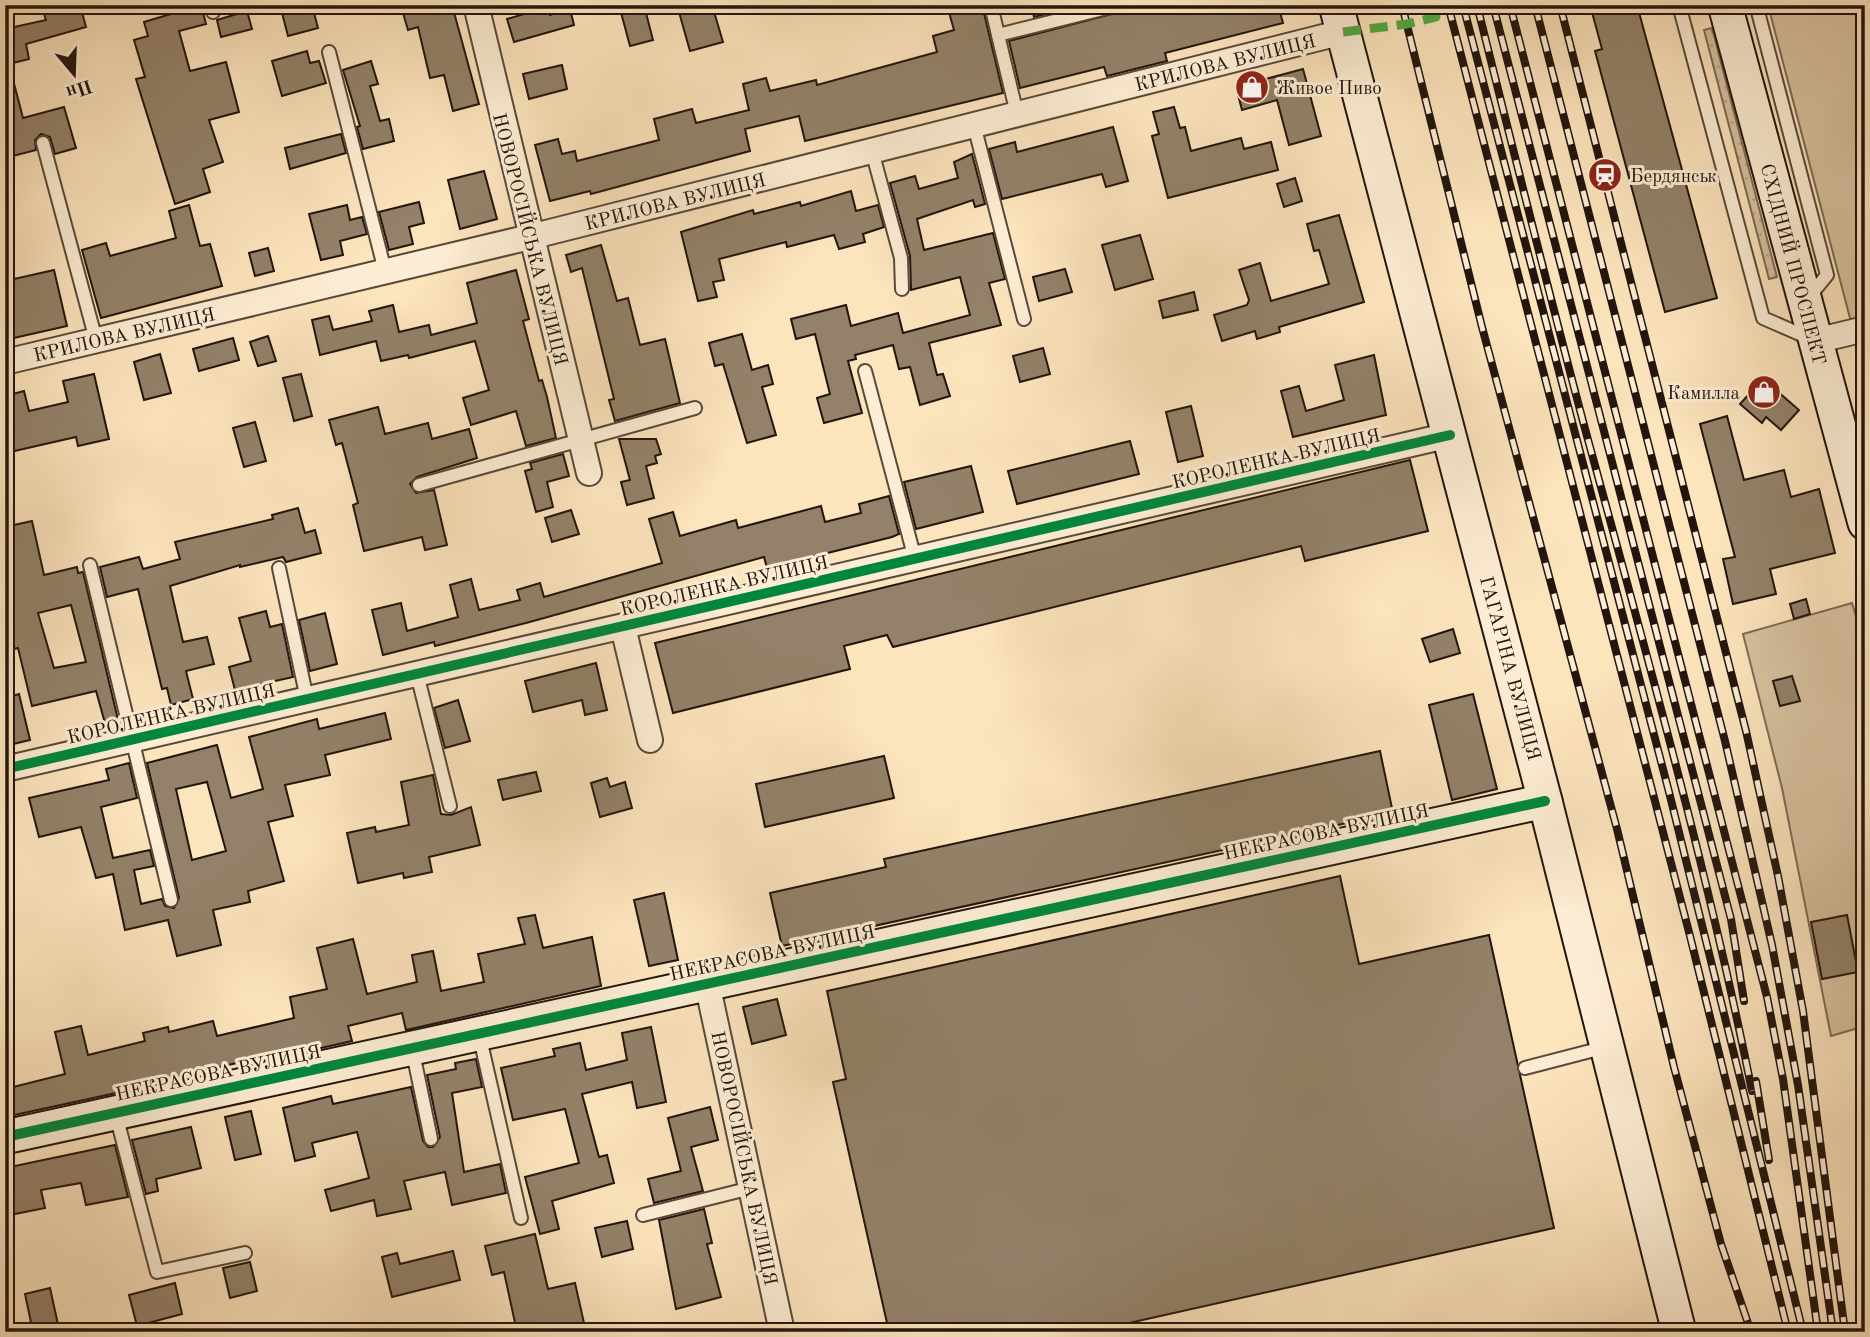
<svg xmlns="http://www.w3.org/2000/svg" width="1870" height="1337" font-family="'Old Standard TT',serif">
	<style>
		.grass { fill: url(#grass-dots); stroke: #7c6b56; stroke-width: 2 }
		.park { fill: #d7c19f; stroke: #7c6b56; stroke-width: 2 }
		.building { fill: #938169; stroke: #22150e; stroke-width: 2; fill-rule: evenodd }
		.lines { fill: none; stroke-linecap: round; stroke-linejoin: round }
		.lane-casing { stroke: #58493a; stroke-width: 16 }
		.street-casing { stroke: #58493a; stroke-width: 28 }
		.secondary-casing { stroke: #22150e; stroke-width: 37 }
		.lane { stroke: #fdedd4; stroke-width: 12 }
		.street { stroke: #fdedd4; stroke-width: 24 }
		.secondary { stroke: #fdedd4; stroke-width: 33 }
		.rail-casing { stroke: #22150e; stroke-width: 8 }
		.rail { stroke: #fdedd4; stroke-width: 5; stroke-dasharray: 16; stroke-linecap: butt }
		.quiet { stroke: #53a941; stroke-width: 9; stroke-dasharray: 18 9; stroke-linecap: butt }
		.cycleway-casing { stroke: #fdedd4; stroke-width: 15 }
		.cycleway { stroke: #00873e; stroke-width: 10 }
		.labels { text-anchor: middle; stroke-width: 6; stroke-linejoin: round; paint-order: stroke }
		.street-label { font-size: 19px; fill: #22150e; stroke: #fdedd4 }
		.poi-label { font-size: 19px; fill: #22150e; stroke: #fdedd4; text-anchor: start }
	</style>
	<defs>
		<pattern id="grass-dots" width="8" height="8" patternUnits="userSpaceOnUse" patternTransform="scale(1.75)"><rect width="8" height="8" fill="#d7c19f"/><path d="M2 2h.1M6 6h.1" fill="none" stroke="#b8a588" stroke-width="1.8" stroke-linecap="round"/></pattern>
	</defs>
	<rect width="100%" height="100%" fill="#fce4bd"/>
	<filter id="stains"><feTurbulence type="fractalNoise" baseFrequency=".00286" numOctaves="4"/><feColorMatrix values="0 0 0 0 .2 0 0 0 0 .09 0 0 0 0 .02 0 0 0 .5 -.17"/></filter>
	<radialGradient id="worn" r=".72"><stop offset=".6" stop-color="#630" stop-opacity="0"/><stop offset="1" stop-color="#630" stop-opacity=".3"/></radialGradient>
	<polygon class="grass" points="1712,28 1777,277 1769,279 1704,30"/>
	<g class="park">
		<polygon points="1768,5 1865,5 1865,319 1851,322"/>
		<polygon points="1852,603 1865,646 1865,1026 1831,1036 1782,788 1743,634"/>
	</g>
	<g class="building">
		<polygon points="41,5 80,5 86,27 26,44 29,59 5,65 5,29 46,20"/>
		<polygon points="201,5 206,24 179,31 190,71 226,62 239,112 209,120 223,162 203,169 210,192 175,204 136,79 145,77 134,40 148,36 144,22"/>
		<polygon points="280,5 312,5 318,28 288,36"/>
		<polygon points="417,5 452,5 479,104 453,111 444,75 430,78 418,27 408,30 403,13 418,9"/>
		<polygon points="619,5 644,5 653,40 630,46"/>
		<polygon points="677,5 712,5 723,42 690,51"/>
		<polygon points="947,5 982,5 1003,93 805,141 799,116 745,129 750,151 591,194 590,191 550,201 535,145 558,139 562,154 575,151 577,161 659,140 654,119 692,109 696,123 749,110 743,84 766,78 770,91 816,80 817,85 937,52 933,36 954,30"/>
		<polygon points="1031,5 1082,5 1034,17"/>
		<polygon points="1146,5 1278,5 1283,23 1165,53 1167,61 1107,76 1104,67 1020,88 1009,41"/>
		<polygon points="1590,5 1637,5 1717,298 1665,312 1595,51 1602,49"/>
		<polygon points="548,7 550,15 570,9 574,25 514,42 507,19"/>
		<polygon points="247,11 252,29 221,37 217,20"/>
		<polygon points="307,51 310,63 319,61 326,83 282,96 272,61"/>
		<polygon points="371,61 378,84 370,86 380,121 389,119 394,141 363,149 357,127 360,126 343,70"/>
		<polygon points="562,65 567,89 529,99 523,74"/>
		<polygon points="1303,69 1321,136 1289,145 1277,100 1242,110 1236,87"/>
		<polygon points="11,72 23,118 64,107 76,148 55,154 50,137 41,134 35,140 36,150 5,158 5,73"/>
		<polygon points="1174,107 1180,128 1185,127 1191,151 1241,138 1244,149 1271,142 1278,170 1168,198 1152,136 1159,134 1153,112"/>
		<polygon points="1113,127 1128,181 1106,187 1102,174 1002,199 989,149 1015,142 1017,152"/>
		<polygon points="341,134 346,153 290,169 285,148"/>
		<polygon points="972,154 985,204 975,207 973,200 917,219 924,250 993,233 1005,279 989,283 1001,325 929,343 937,375 943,374 950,396 920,405 910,367 899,369 893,345 855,355 856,359 848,361 862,413 824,423 817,398 830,394 815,334 796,339 791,319 846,305 851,326 898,313 903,333 970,315 960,277 911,290 910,256 890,183 915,176 919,189 958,178 954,162"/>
		<polygon points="484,171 497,219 460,229 448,180"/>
		<polygon points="1295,178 1302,201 1284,207 1277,184"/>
		<polygon points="851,191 856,211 878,205 884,227 863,234 865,242 839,249 834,235 787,247 786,242 719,259 724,280 713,282 717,297 698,301 681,232 753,210 754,214 800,202 801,206"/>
		<polygon points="419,202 424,223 409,227 413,244 389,250 379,212"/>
		<polygon points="189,205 200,246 210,244 222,286 101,318 82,250 106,243 110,256 176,238 169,211"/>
		<polygon points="347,205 350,220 362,217 367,234 340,241 343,255 321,260 309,214"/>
		<polygon points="1339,215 1364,302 1279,327 1280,332 1257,339 1255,331 1222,341 1214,315 1247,305 1249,300 1239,270 1260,263 1271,301 1329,284 1319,250 1314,251 1307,224"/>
		<polygon points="1140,235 1153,279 1115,290 1102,245"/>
		<polygon points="601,245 617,301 628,298 640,345 665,339 680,403 615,421 609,400 614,399 582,268 571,272 566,255"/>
		<polygon points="268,248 274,271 255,276 249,253"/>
		<polygon points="1065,269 1072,292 1039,301 1033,277"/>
		<polygon points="54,270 67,326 5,340 5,281"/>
		<polygon points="516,270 529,319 523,321 539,381 542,380 547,397 556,438 526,446 516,411 471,425 463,398 489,390 475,341 409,358 408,355 381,361 376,341 320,355 312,320 329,316 333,330 372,321 369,311 393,305 399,332 429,325 431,335 477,323 467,283"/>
		<polygon points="1194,292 1198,310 1163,318 1159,301"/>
		<polygon points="742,334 752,370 768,365 773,384 762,387 776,435 747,443 723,364 715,366 709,343"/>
		<polygon points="268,336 276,361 258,366 250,342"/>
		<polygon points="233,338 239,360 199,371 193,349"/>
		<polygon points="1043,348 1050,374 1020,382 1013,356"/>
		<polygon points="160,354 171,393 144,400 134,362"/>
		<polygon points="1374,355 1386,415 1293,437 1281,391 1299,386 1306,411 1344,400 1335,365"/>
		<polygon points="94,374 109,439 78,446 76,437 10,452 5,430 5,396 24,391 29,411 68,402 63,381"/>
		<polygon points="301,374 312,416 294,421 283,378"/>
		<polygon points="1763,379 1799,410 1781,430 1766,417 1762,423 1740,404"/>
		<polygon points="1191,406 1203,456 1178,462 1166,412"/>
		<polygon points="378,407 385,434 428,423 432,439 469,429 477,458 417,477 410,484 416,493 434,490 447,545 425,550 422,537 364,551 353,505 358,503 342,443 336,445 329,420"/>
		<polygon points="1727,416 1744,480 1784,470 1791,497 1819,489 1835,553 1770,569 1776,594 1733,604 1723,559 1735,557 1700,424"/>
		<polygon points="255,422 266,461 244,467 233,428"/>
		<polygon points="619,439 656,439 661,454 655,456 657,463 646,466 654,498 627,505 621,482 630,480"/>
		<polygon points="1130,441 1139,474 1017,504 1008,471"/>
		<polygon points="563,454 569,476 547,482 553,507 536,512 525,471 532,469 530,463"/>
		<polygon points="1410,460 1428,531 1305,561 1301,546 893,647 887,635 844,646 850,669 673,713 655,643"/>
		<polygon points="971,466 983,512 916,529 904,482"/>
		<polygon points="889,496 899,534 892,537 767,568 764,557 526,623 435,646 434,642 383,655 372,610 401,603 407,631 458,617 450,585 471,579 479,610 520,600 517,590 540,583 544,597 662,563 649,519 673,512 680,536 736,520 738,528 821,506 825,522 861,513 859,504"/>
		<polygon points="298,508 305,533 315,530 321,553 286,562 283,557 240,567 240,565 170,586 183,642 207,637 214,664 186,671 193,699 171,705 167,688 162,689 138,589 107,597 100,567 139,557 143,569 180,559 175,542 273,519 272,515"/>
		<polygon points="571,510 579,534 552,542 545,518"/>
		<path d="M32 521 44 575 77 567 78 573 83 572 118 720 105 723 96 691 32 706 18 648 5 651V627L13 625 5 598V527ZM71 605 86 662 54 668 38 613Z"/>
		<polygon points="1806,599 1810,614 1794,619 1790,604"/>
		<polygon points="266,611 270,627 282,624 293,677 235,690 229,667 251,661 239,618"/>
		<polygon points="325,613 337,664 310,671 299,620"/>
		<polygon points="1453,629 1460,653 1430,662 1422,639"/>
		<polygon points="596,663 607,710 585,715 582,700 533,712 525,681"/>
		<polygon points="1792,676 1800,701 1780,706 1773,681"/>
		<polygon points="19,694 30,740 5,746 5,698"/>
		<polygon points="1473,694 1497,789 1452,800 1429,705"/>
		<polygon points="458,700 470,741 445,748 434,708"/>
		<path d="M385 713 391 739 325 755 330 775 285 785 293 816 268 822 284 881 248 891 250 902 213 910 221 945 177 956 168 920 125 930 113 874 96 878 81 827 39 837 29 798 109 780 106 769 129 763 137 798 101 807 113 858 150 850 154 866 134 870 141 904 162 899 165 906 174 908 179 898 147 763 217 745 231 798 263 789 249 737 317 719 319 729ZM207 782 226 851 192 860 176 789Z"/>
		<polygon points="1380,751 1393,813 782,946 770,893 886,867 884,859"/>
		<polygon points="884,756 894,798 765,827 756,784"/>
		<polygon points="536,772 541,791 503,800 498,780"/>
		<polygon points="433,775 441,814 451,815 471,807 480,845 429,857 432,872 404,878 403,873 358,883 347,833 375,827 376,832 409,825 401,782"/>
		<polygon points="607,778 610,787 625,782 632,808 600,817 591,783"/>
		<polygon points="1340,876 1359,964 1489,935 1554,1228 1089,1332 889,1332 833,1082 846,1079 827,991"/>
		<polygon points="664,893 678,960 649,966 634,900"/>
		<polygon points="535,915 543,948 592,937 601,986 406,1030 402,1013 348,1026 352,1041 251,1064 250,1060 180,1076 181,1079 5,1117 5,1089 65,1074 55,1032 81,1026 88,1055 145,1041 143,1033 168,1027 169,1032 213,1021 217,1036 294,1018 290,997 327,989 317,948 353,939 367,994 417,982 412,955 433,951 441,991 484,982 478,954 525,944 518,918"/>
		<polygon points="1847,915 1858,972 1822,979 1811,922"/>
		<polygon points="777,999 786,1035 752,1044 743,1007"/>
		<polygon points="651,1027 666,1102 637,1108 632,1082 582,1094 599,1157 607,1155 614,1183 552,1201 559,1229 540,1234 525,1177 579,1163 565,1109 513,1120 501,1068 555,1056 553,1049 580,1043 586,1070 627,1060 622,1033"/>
		<polygon points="476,1059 482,1087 452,1093 464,1172 500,1164 506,1193 452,1205 445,1172 404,1181 411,1209 377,1216 374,1200 331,1211 325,1190 369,1178 357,1132 312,1143 315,1156 295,1161 283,1108 331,1096 333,1104 411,1087 423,1141 428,1147 433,1147 440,1137 427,1075 456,1069 455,1063"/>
		<polygon points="710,1107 718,1140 691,1147 703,1191 654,1203 648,1179 681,1171 668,1118"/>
		<polygon points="251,1111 261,1154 235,1160 225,1117"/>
		<polygon points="191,1127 201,1168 156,1179 158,1191 146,1194 132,1140"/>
		<polygon points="115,1145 128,1197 86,1205 81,1183 41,1190 45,1208 5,1216 5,1168"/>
		<polygon points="704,1209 712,1243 707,1244 721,1297 676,1309 659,1220"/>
		<polygon points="627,1221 633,1249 602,1257 595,1228"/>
		<polygon points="535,1234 548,1289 575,1283 584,1323 548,1332 517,1332 504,1272 492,1275 485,1246"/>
		<polygon points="453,1251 460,1280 392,1297 382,1257 397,1253 400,1264"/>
		<polygon points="250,1262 257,1291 230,1298 223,1268"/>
		<polygon points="175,1283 182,1314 137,1326 129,1295"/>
		<polygon points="50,1288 59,1329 33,1332 25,1294"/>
	</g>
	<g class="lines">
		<g class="lane-casing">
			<g id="lane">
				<polyline points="211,5 213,12"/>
				<polyline points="991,5 998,35 1119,5"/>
				<polyline points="1679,5 1763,318 1809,338"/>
				<polyline points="1746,5 1757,8 1827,275 1809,297"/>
				<polyline points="477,10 495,5"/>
				<polyline points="998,35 1017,114"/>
				<polyline points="329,52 385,271"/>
				<polyline points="974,125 1024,319"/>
				<polyline points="43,143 96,340"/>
				<polyline points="872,151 901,258 902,289"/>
				<polyline points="865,371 915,559"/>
				<polyline points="1841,435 1865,429"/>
				<polyline points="419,485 695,408"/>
				<polyline points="90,565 171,900"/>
				<polyline points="279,568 307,699"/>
				<polyline points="417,674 450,806"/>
				<polyline points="479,1034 521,1218"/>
				<polyline points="412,1048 431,1139"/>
				<polyline points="1525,1068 1606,1047"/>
				<polyline points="116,1115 157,1272 245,1253"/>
				<polyline points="643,1215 751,1188"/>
			</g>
		</g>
		<g class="street-casing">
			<g id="street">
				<polyline points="476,5 589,473"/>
				<polyline points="1815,341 1865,329"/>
				<polyline points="5,362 530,237 1343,32"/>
				<polyline points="623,627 650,740"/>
				<polyline points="5,769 1450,435"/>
				<polyline points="707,983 782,1332"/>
			</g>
		</g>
		<g class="secondary-casing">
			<g id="secondary">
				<polyline points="1336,5 1545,801 1679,1332"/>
				<polyline points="1725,5 1865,523"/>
				<polyline points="5,1137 1545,801"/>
			</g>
		</g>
		<use href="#lane" class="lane"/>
		<use href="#street" class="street"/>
		<use href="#secondary" class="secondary"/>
		<g class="rail-casing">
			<g id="rail">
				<polyline points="1402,5 1482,327 1617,829 1674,1067 1721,1244 1751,1332"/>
				<polyline points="1448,5 1690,936 1788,1332"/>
				<polyline points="1463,5 1669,792 1803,1332"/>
				<path d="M1477 5C1512 145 1547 286 1584 425 1644 646 1707 866 1752 1091"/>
				<polyline points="1493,5 1731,919 1744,1001"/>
				<polyline points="1510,5 1767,997 1783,1079 1818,1332"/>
				<polyline points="1535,5 1725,741 1772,945 1798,1085 1833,1332"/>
				<polyline points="1560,5 1746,731 1778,876 1803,1011 1845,1332"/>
				<polyline points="1756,1081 1769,1160"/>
			</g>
		</g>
		<use href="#rail" class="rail"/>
		<polyline class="quiet" points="1343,32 1407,24 1436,17 1433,5"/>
		<g class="cycleway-casing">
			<g id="cycleway">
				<polyline points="5,769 1450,435"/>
				<polyline points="5,1137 1545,801"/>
			</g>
		</g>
		<use href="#cycleway" class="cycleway"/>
	</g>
	<defs>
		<g id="shop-disc" transform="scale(1.75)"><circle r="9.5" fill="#8f2418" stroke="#fdedd4"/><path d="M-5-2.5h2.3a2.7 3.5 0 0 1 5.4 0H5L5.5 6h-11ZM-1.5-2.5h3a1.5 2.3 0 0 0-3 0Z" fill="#fff"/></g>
		<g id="station-disc" transform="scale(1.75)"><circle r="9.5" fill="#8f2418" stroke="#fdedd4"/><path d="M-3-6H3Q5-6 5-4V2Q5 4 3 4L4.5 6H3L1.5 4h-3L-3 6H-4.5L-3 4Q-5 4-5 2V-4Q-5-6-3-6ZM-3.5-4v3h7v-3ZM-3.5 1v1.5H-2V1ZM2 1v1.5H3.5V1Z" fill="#fff"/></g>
	</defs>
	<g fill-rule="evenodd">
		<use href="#shop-disc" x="1252" y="87"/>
		<use href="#station-disc" x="1605" y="175"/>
		<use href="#shop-disc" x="1764" y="392"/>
	</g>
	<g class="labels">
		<g class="street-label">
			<text transform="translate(1225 62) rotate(-14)" y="7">КРИЛОВА ВУЛИЦЯ</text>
			<text transform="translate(675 201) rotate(-14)" y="7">КРИЛОВА ВУЛИЦЯ</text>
			<text transform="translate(531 239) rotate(76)" y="7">НОВОРОСІЙСЬКА ВУЛИЦЯ</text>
			<text transform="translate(1794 264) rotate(75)" y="7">СХІДНИЙ ПРОСПЕКТ</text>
			<text transform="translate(124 334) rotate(-13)" y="7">КРИЛОВА ВУЛИЦЯ</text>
			<text transform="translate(1276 458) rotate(-13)" y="7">КОРОЛЕНКА ВУЛИЦЯ</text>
			<text transform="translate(724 585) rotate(-13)" y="7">КОРОЛЕНКА ВУЛИЦЯ</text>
			<text transform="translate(1511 668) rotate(75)" y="7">ГАГАРІНА ВУЛИЦЯ</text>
			<text transform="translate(171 713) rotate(-13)" y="7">КОРОЛЕНКА ВУЛИЦЯ</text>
			<text transform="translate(1326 831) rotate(-12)" y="7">НЕКРАСОВА ВУЛИЦЯ</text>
			<text transform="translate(772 952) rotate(-12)" y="7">НЕКРАСОВА ВУЛИЦЯ</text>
			<text transform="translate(218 1072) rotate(-12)" y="7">НЕКРАСОВА ВУЛИЦЯ</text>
			<text transform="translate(745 1158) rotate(78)" y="7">НОВОРОСІЙСЬКА ВУЛИЦЯ</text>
		</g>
		<g class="poi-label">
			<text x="1276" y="94">Живое Пиво</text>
			<text x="1630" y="182">Бердянськ</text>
			<text x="1740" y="399" text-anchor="end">Камилла</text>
		</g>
	</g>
	<rect width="1870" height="1337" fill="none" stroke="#fce4bd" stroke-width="28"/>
	<rect x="7" y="7" width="1856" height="1323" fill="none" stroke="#22150e" stroke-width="3.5"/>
	<rect x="14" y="14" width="1842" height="1309" fill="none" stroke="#22150e" stroke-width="2"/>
	<g transform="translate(74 74) rotate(161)" stroke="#fdedd4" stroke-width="5" paint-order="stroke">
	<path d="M0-5L12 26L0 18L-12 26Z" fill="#22150e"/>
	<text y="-10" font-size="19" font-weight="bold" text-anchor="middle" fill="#22150e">Пн</text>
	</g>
	<rect width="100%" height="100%" filter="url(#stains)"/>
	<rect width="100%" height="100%" fill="url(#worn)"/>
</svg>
